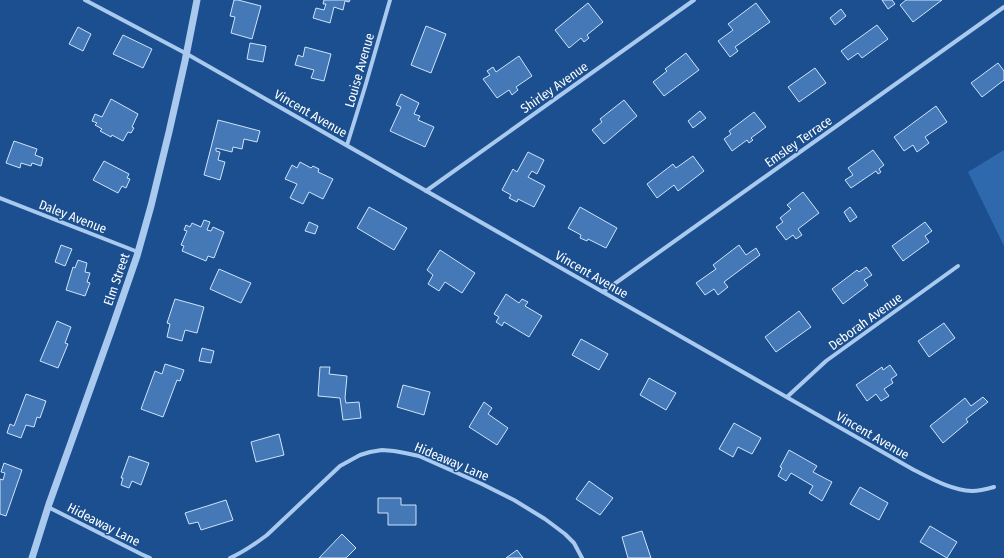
<svg xmlns="http://www.w3.org/2000/svg" width="1004" height="558" font-family="'Fira Sans Condensed',sans-serif">
	<style>
		.green { fill: #2e69ad }
		.building { fill: #4478b7; stroke: #cfe3fa }
		.lines { fill: none; stroke-linecap: round; stroke-linejoin: round }
		.minor { stroke: #a9c9ee; stroke-width: 4 }
		.tertiary { stroke: #a9c9ee; stroke-width: 7 }
		.labels { text-anchor: middle; stroke-width: 3; stroke-linejoin: round; paint-order: stroke }
		.street-label { font-size: 13px; fill: #fff; stroke: #1b4f8f }
	</style>
	<rect width="100%" height="100%" fill="#1b4f8f"/>
	<polygon class="green" points="1004,150 1004,246 968,172"/>
	<g class="building">
		<polygon points="234,0 238,0 261,6 252,39 231,33 235,17 230,16"/>
		<polygon points="324,0 350,0 349,2 345,1 343,10 334,7 330,23 313,18 316,8 324,10 326,4 323,4"/>
		<polygon points="882,0 892,0 895,4 888,9"/>
		<polygon points="906,0 942,0 913,22 900,5"/>
		<polygon points="588,3 603,22 587,35 589,38 584,42 581,38 569,48 555,30"/>
		<polygon points="756,3 770,22 735,47 738,51 730,57 718,41 733,30 728,24"/>
		<polygon points="841,9 846,16 835,25 830,18"/>
		<polygon points="877,25 888,39 862,58 858,53 848,60 841,51"/>
		<polygon points="426,26 446,34 431,73 411,65"/>
		<polygon points="78,27 91,34 83,51 69,44"/>
		<polygon points="123,35 152,49 143,68 113,54"/>
		<polygon points="250,43 266,46 263,62 247,59"/>
		<polygon points="305,47 331,54 324,81 311,78 314,70 295,65 298,55 303,57"/>
		<polygon points="686,53 699,70 664,96 653,82 667,71 665,69"/>
		<polygon points="519,56 532,76 516,87 518,90 512,95 509,90 497,98 483,79 490,75 487,71 493,67 496,72"/>
		<polygon points="998,63 1004,71 1004,80 982,97 971,83"/>
		<polygon points="815,68 826,83 799,102 788,87"/>
		<polygon points="401,94 419,103 414,114 420,116 418,120 434,127 425,147 390,131 401,107 396,105"/>
		<polygon points="111,99 138,114 132,127 134,128 131,133 128,132 123,141 112,135 111,137 100,131 102,129 95,125 97,123 92,121 95,114 102,117"/>
		<polygon points="624,100 637,116 604,144 592,130 602,122 600,119"/>
		<polygon points="936,106 947,122 925,137 929,143 917,152 913,145 904,151 894,137"/>
		<polygon points="700,111 706,118 693,128 688,121"/>
		<polygon points="754,112 766,127 751,138 753,140 749,143 747,140 732,151 724,139 731,134 729,131"/>
		<polygon points="218,120 260,131 257,142 244,139 242,149 233,147 232,152 216,148 216,151 220,152 218,160 225,162 220,180 204,175"/>
		<polygon points="14,141 37,149 35,155 43,158 41,166 32,163 31,166 21,163 20,168 6,163"/>
		<polygon points="873,150 884,165 879,169 881,172 878,174 876,171 851,188 845,180 853,175 848,168"/>
		<polygon points="528,152 544,160 537,174 532,171 528,177 545,186 534,207 518,199 517,202 509,198 511,195 502,190 513,169 517,172"/>
		<polygon points="693,156 704,171 678,191 674,185 657,198 647,184 673,164 676,168"/>
		<polygon points="104,161 129,174 127,178 130,179 126,188 122,186 118,193 93,180"/>
		<polygon points="300,162 311,168 313,166 319,169 318,172 333,179 323,199 309,192 303,204 290,198 297,184 285,179 292,165 297,168"/>
		<polygon points="803,192 819,213 798,229 802,235 796,239 793,235 786,240 776,227 783,222 780,218 791,209 787,205"/>
		<polygon points="369,207 407,228 394,250 357,228"/>
		<polygon points="580,207 617,228 606,248 588,239 587,241 580,238 581,235 568,228"/>
		<polygon points="850,207 857,217 850,222 844,212"/>
		<polygon points="204,220 210,222 207,230 211,231 213,227 224,232 214,258 208,256 206,261 182,251 184,246 181,245 187,231 184,230 186,225 190,227 192,223 201,227"/>
		<polygon points="309,222 318,226 315,234 305,231"/>
		<polygon points="925,222 932,231 925,236 929,242 903,261 892,246"/>
		<polygon points="61,245 72,249 65,266 55,262"/>
		<polygon points="739,245 746,255 756,248 760,255 724,282 728,287 718,295 714,289 705,295 696,283 716,269 713,265"/>
		<polygon points="440,250 475,273 462,293 445,282 439,291 428,284 433,275 427,270"/>
		<polygon points="78,260 87,263 85,272 90,273 87,282 90,283 85,296 66,290 73,267 75,268"/>
		<polygon points="866,267 872,275 864,280 868,285 843,304 832,289 857,270 859,272"/>
		<polygon points="219,269 251,283 241,303 210,289"/>
		<polygon points="506,294 519,303 522,299 528,302 525,306 542,316 529,337 504,322 502,326 496,322 499,317 494,314"/>
		<polygon points="175,299 204,307 197,333 185,330 182,341 167,337 170,324 167,323"/>
		<polygon points="799,311 811,327 776,352 765,337"/>
		<polygon points="57,321 71,327 65,343 68,344 58,368 40,361"/>
		<polygon points="944,323 955,338 929,357 918,341"/>
		<polygon points="581,339 608,354 599,370 572,355"/>
		<polygon points="202,348 214,351 211,363 199,361"/>
		<polygon points="165,364 184,370 180,381 177,380 163,417 141,409 155,371 162,374"/>
		<polygon points="890,365 897,375 891,379 893,383 884,389 889,396 881,401 876,394 867,401 856,385 882,367 883,370"/>
		<polygon points="320,367 330,367 329,374 347,376 345,398 346,403 359,402 361,418 343,420 340,398 318,396"/>
		<polygon points="649,378 676,393 666,410 640,395"/>
		<polygon points="403,385 430,392 424,415 397,407"/>
		<polygon points="26,394 46,401 40,418 37,417 34,427 26,425 21,438 7,433 10,424 14,426"/>
		<polygon points="983,397 988,402 966,419 968,422 943,443 930,426 965,398 971,406"/>
		<polygon points="484,402 492,408 488,414 508,428 497,445 469,427"/>
		<polygon points="734,423 761,438 752,454 738,447 733,457 719,449"/>
		<polygon points="279,434 284,455 256,462 251,442"/>
		<polygon points="789,450 817,466 813,472 832,482 822,501 809,493 813,486 791,473 786,481 778,476 782,468 780,467"/>
		<polygon points="129,456 149,463 141,485 132,481 129,488 121,485 123,478 121,478"/>
		<polygon points="4,463 22,470 6,516 0,514 0,479 3,480 5,473 1,472"/>
		<polygon points="589,481 613,498 600,515 576,499"/>
		<polygon points="860,487 888,503 879,520 850,504"/>
		<polygon points="378,498 401,498 401,505 416,505 416,525 388,525 388,513 378,513"/>
		<polygon points="226,500 233,520 201,530 198,522 189,524 185,513"/>
		<polygon points="930,526 957,542 947,558 920,542"/>
		<polygon points="642,531 651,558 628,558 622,537"/>
		<polygon points="342,534 356,548 346,558 319,558"/>
		<polygon points="517,550 523,558 506,558"/>
	</g>
	<g class="lines">
		<g class="minor">
			<path d="M85 0 187 54 914 470C932 479 951 490 972 491 979 491 987 489 994 487"/>
			<polyline points="347,145 365,87 390,0"/>
			<polyline points="426,191 694,0"/>
			<polyline points="0,198 138,252"/>
			<polyline points="603,292 1004,7"/>
			<polyline points="787,397 826,361 958,266"/>
			<polyline points="48,507 141,554 150,558"/>
			<path d="M230 558C244 552 255 544 267 535L340 466 360 455 370 452 382 450 394 451 405 453 419 456 482 484 514 500 545 519 565 534 574 543 582 558"/>
		</g>
		<polyline class="tertiary" points="32,558 49,504 111,331 137,256 151,206 169,132 185,61 197,0"/>
	</g>
	<g class="labels">
		<g class="street-label">
			<text transform="translate(359 70) rotate(-74)" y="5">Louise Avenue</text>
			<text transform="translate(554 87) rotate(-35)" y="5">Shirley Avenue</text>
			<text transform="translate(311 113) rotate(30)" y="5">Vincent Avenue</text>
			<text transform="translate(798 141) rotate(-35)" y="5">Emsley Terrace</text>
			<text transform="translate(73 216) rotate(21)" y="5">Daley Avenue</text>
			<text transform="translate(592 274) rotate(30)" y="5">Vincent Avenue</text>
			<text transform="translate(116 279) rotate(-71)" y="5">Elm Street</text>
			<text transform="translate(865 321) rotate(-36)" y="5">Deborah Avenue</text>
			<text transform="translate(873 435) rotate(30)" y="5">Vincent Avenue</text>
			<text transform="translate(452 461) rotate(23)" y="5">Hideaway Lane</text>
			<text transform="translate(104 524) rotate(27)" y="5">Hideaway Lane</text>
		</g>
	</g>
</svg>
